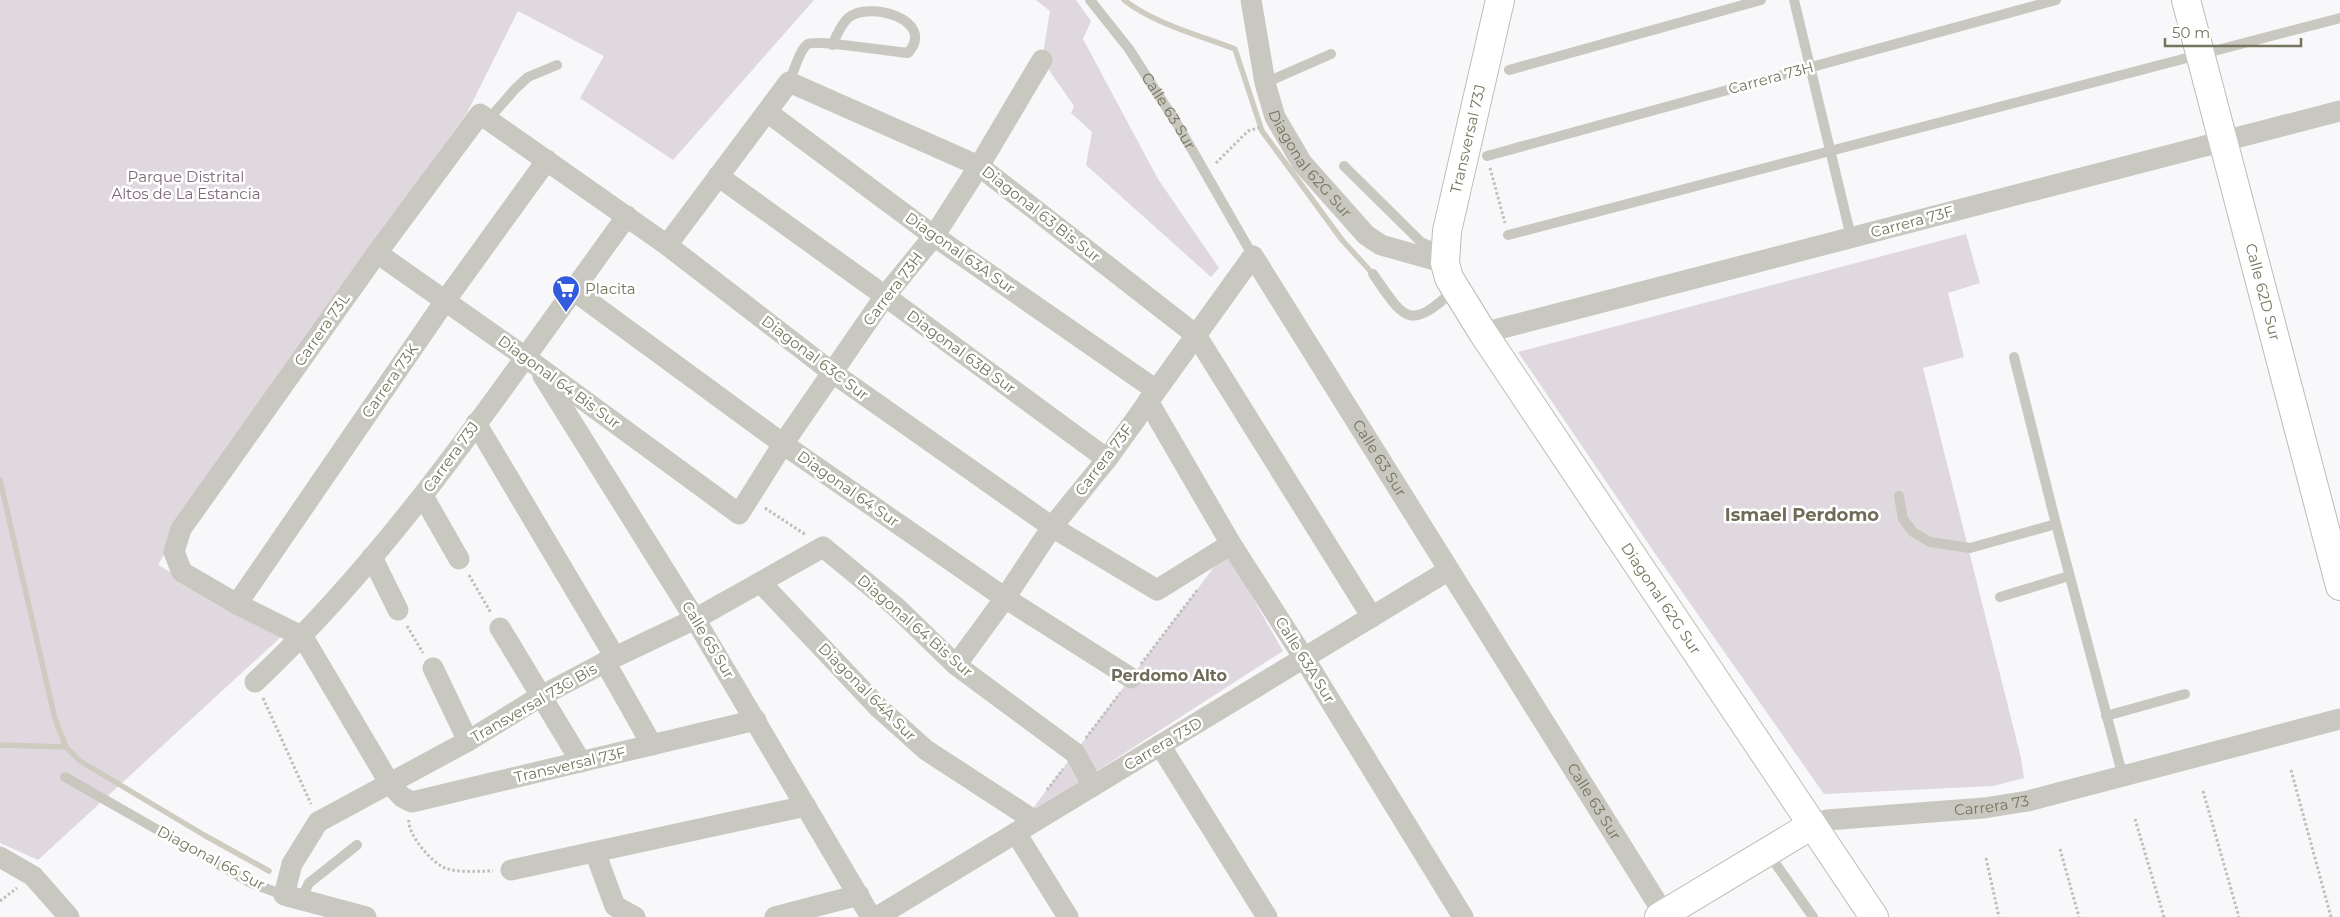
<svg xmlns="http://www.w3.org/2000/svg" width="2340" height="917" font-family="Montserrat,sans-serif">
	<style>
		.green { fill: #e0d8df }
		.lines { fill: none; stroke-linecap: round; stroke-linejoin: round }
		.stream { stroke: #cecbc0; stroke-width: 5.5 }
		.secondary-casing { stroke: #bdbdb3; stroke-width: 30 }
		.path { stroke: #bfbfb9; stroke-width: 3; stroke-dasharray: 2.5 2.5; stroke-linecap: butt }
		.lane { stroke: #c9c8c0; stroke-width: 10 }
		.street { stroke: #c9c8c0; stroke-width: 21 }
		.secondary { stroke: #fff; stroke-width: 28 }
		.labels { text-anchor: middle; stroke-width: 5; stroke-linejoin: round; paint-order: stroke }
		.street-label { font-size: 15px; fill: #75745c; stroke: #fff }
		.park-label { font-size: 15px; fill: #7e6877; stroke: #fff }
		.poi-label { font-size: 15px; fill: #75745c; stroke: #fff; text-anchor: start }
		.neighbourhood-label { font-size: 16px; font-weight: bold; fill: #6c6c57; stroke: #fff }
		.quarter-label { font-size: 18px; font-weight: bold; fill: #6c6c57; stroke: #fff }
	</style>
	<rect width="100%" height="100%" fill="#f8f7f9"/>
	<g class="green">
		<polygon points="0,0 814,0 673,160 580,98 604,56 518,11 467,113 374,242 198,495 158,565 283,635 38,860 0,843"/>
		<polygon points="1036,0 1076,0 1091,21 1083,39 1158,179 1219,268 1211,277 1086,165 1092,132 1071,113 1074,106 1042,60 1050,11"/>
		<polygon points="1966,234 1980,283 1948,293 1964,357 1923,368 2021,758 2024,778 1993,786 1824,794 1654,552 1518,352"/>
		<polygon points="1226,551 1283,651 1027,816"/>
	</g>
	<g class="lines">
		<g class="stream">
			<path d="M1124 0C1155 24 1199 35 1235 49L1262 131 1342 240 1373 274"/>
			<polyline points="0,480 55,719 66,747 80,761 204,835 269,871"/>
			<polyline points="0,745 66,747"/>
		</g>
		<g class="secondary-casing">
			<g id="secondary">
				<path id="s5" d="M1500 0 1447 231 1445 263 1449 278 1483 333 1874 917"/>
				<path id="s6" d="M2186 0 2340 586"/>
				<polyline points="1659,917 1812,825"/>
			</g>
		</g>
		<g class="path">
			<polyline points="1216,163 1248,131 1261,127"/>
			<polyline points="1490,168 1505,223"/>
			<polyline points="765,508 806,535"/>
			<polyline points="469,575 491,613"/>
			<polyline points="407,626 423,653"/>
			<polyline points="1141,664 1198,589"/>
			<polyline points="263,698 311,804"/>
			<polyline points="1086,738 1120,693"/>
			<polyline points="2291,770 2331,917"/>
			<polyline points="1047,790 1063,769"/>
			<polyline points="2203,791 2239,917"/>
			<polyline points="2135,819 2164,917"/>
			<path d="M409 820C407 834 432 863 445 868 457 873 480 871 493 871"/>
			<polyline points="2060,849 2079,917"/>
			<polyline points="1986,858 1999,917"/>
			<polyline points="0,901 17,888"/>
		</g>
		<g class="lane">
			<path id="s1" d="M1090 0 1129 49 1179 127 1253 256"/>
			<polyline points="1794,0 1851,237"/>
			<polyline points="1509,70 1761,0"/>
			<path d="M789 82C793 74 800 48 808 44 816 39 893 52 908 53 937 20 869 0 848 18 841 25 836 36 832 45"/>
			<polyline points="1265,83 1331,54"/>
			<polyline points="488,120 515,89 528,77 557,65"/>
			<polyline points="1487,156 2056,0"/>
			<polyline points="1344,166 1421,242 1445,252"/>
			<polyline points="1508,235 2340,18"/>
			<path d="M1373 274C1405 320 1409 332 1455 289"/>
			<polyline points="2014,357 2056,524 2123,777"/>
			<polyline points="1899,496 1903,519 1913,532 1930,542 1970,548 2056,524"/>
			<polyline points="2000,597 2069,576"/>
			<polyline points="2106,716 2185,694"/>
			<polyline points="65,777 251,883 284,895"/>
			<polyline points="1768,853 1813,917"/>
			<polyline points="301,899 309,883 357,845"/>
		</g>
		<g class="street">
			<path id="s2" d="M1251 0 1265 83 1275 117 1302 163 1366 235 1381 245 1445 263"/>
			<polyline points="767,112 934,236 1156,390"/>
			<polyline points="718,176 885,296 1107,459"/>
			<polyline points="667,245 789,82 979,166 1196,335 1372,617"/>
			<polyline points="377,253 525,357 739,514 783,444 885,296 934,236 979,166 1042,60"/>
			<polyline points="573,290 783,444 1005,598 1131,678"/>
			<polyline points="1483,333 2340,111"/>
			<polyline points="543,376 695,619 871,917"/>
			<polyline points="1148,401 1231,544 1304,658 1463,917"/>
			<polyline points="476,423 615,657"/>
			<polyline points="423,496 459,559"/>
			<polyline points="372,557 398,610"/>
			<polyline points="761,583 879,708 926,750 1035,821"/>
			<polyline points="237,604 445,301 547,160"/>
			<polyline points="500,628 581,762"/>
			<polyline points="605,662 652,745"/>
			<path id="s3" d="M956 665 1005 598 1052 527 1107 459 1253 256 1664 914"/>
			<polyline points="433,668 468,741"/>
			<path d="M255 682C400 546 510 376 627 216"/>
			<polyline points="756,720 412,802 402,797 390,784 303,637 237,604 182,572 174,552 181,529 377,253 480,114 667,245 833,373 1052,527 1157,590 1231,544"/>
			<polyline points="1160,745 1267,917"/>
			<path id="s4" d="M1812 825 1827 820 1984 808 2028 801 2340 719"/>
			<polyline points="1016,833 1068,917"/>
			<polyline points="595,852 615,906 635,917"/>
			<polyline points="0,857 33,876 69,917"/>
			<polyline points="511,870 806,806"/>
			<polyline points="366,917 284,895 292,864 318,822 468,741 541,696 615,657 695,619 823,547 896,607 956,665 1075,753 1093,786"/>
			<polyline points="775,917 859,895"/>
			<polyline points="877,917 1449,570"/>
		</g>
		<use href="#secondary" class="secondary"/>
	</g>
	<defs>
		<g id="supermarket-pin" transform="scale(1.4375)"><path d="M0 17L-7.5 6A9.5 9.5 0 1 1 7.5 6Z" fill="#335bdd" stroke="#fff"/><path d="M-6-5.5h2.5l.6 2H6L4.5 2H-2.5L-4.4-4H-6ZM-1.5 3.2a1.3 1.3 0 1 0 .1 0ZM3 3.2a1.3 1.3 0 1 0 .1 0Z" fill="#fff"/></g>
	</defs>
	<g fill-rule="evenodd">
		<use href="#supermarket-pin" x="566" y="289"/>
	</g>
	<g class="labels">
		<g class="street-label">
			<text transform="translate(1771 78) rotate(-15)" y="5">Carrera 73H</text>
			<text dy="5" stroke="none"><textPath href="#s1" startOffset="136">Calle 63 Sur</textPath></text>
			<text transform="translate(1468 139) rotate(-77)" y="5">Transversal 73J</text>
			<text dy="5" stroke="none"><textPath href="#s2" startOffset="178">Diagonal 62G Sur</textPath></text>
			<text transform="translate(1041 214) rotate(38)" y="5">Diagonal 63 Bis Sur</text>
			<text transform="translate(1912 222) rotate(-15)" y="5">Carrera 73F</text>
			<text transform="translate(960 253) rotate(35)" y="5">Diagonal 63A Sur</text>
			<text transform="translate(893 289) rotate(-53)" y="5">Carrera 73H</text>
			<text dy="5" stroke="none"><textPath href="#s6" startOffset="302">Calle 62D Sur</textPath></text>
			<text transform="translate(322 330) rotate(-55)" y="5">Carrera 73L</text>
			<text transform="translate(961 352) rotate(36)" y="5">Diagonal 63B Sur</text>
			<text transform="translate(815 358) rotate(37)" y="5">Diagonal 63C Sur</text>
			<text transform="translate(390 381) rotate(-55)" y="5">Carrera 73K</text>
			<text transform="translate(559 382) rotate(36)" y="5">Diagonal 64 Bis Sur</text>
			<text transform="translate(451 457) rotate(-54)" y="5">Carrera 73J</text>
			<text dy="5" stroke="none"><textPath href="#s3" startOffset="744">Calle 63 Sur</textPath></text>
			<text transform="translate(1104 460) rotate(-53)" y="5">Carrera 73F</text>
			<text transform="translate(848 489) rotate(35)" y="5">Diagonal 64 Sur</text>
			<text dy="5" stroke="none"><textPath href="#s5" startOffset="669">Diagonal 62G Sur</textPath></text>
			<text transform="translate(915 626) rotate(41)" y="5">Diagonal 64 Bis Sur</text>
			<text transform="translate(708 640) rotate(59)" y="5">Calle 65 Sur</text>
			<text transform="translate(1305 660) rotate(58)" y="5">Calle 63A Sur</text>
			<text transform="translate(867 692) rotate(45)" y="5">Diagonal 64A Sur</text>
			<text transform="translate(534 703) rotate(-30)" y="5">Transversal 73G Bis</text>
			<text transform="translate(1163 744) rotate(-31)" y="5">Carrera 73D</text>
			<text transform="translate(570 765) rotate(-13)" y="5">Transversal 73F</text>
			<text dy="5" stroke="none"><textPath href="#s3" startOffset="1149">Calle 63 Sur</textPath></text>
			<text dy="5" stroke="none"><textPath href="#s4" startOffset="181">Carrera 73</textPath></text>
			<text transform="translate(211 858) rotate(28)" y="5">Diagonal 66 Sur</text>
		</g>
		<g class="park-label">
			<text x="186" y="182">Parque Distrital<tspan x="186" dy="17">Altos de La Estancia</tspan></text>
		</g>
		<g class="poi-label">
			<text x="585" y="294">Placita</text>
		</g>
		<g class="neighbourhood-label">
			<text x="1169" y="681">Perdomo Alto</text>
		</g>
		<g class="quarter-label">
			<text x="1802" y="521">Ismael Perdomo</text>
		</g>
	</g>
	<path d="M2165 38v8h136v-8" fill="none" stroke="#75745c" stroke-width="2.5"/>
	<text x="2172" y="38" font-size="15" fill="#75745c" stroke="#ffffff" stroke-width="4" paint-order="stroke">50 m</text>
</svg>
